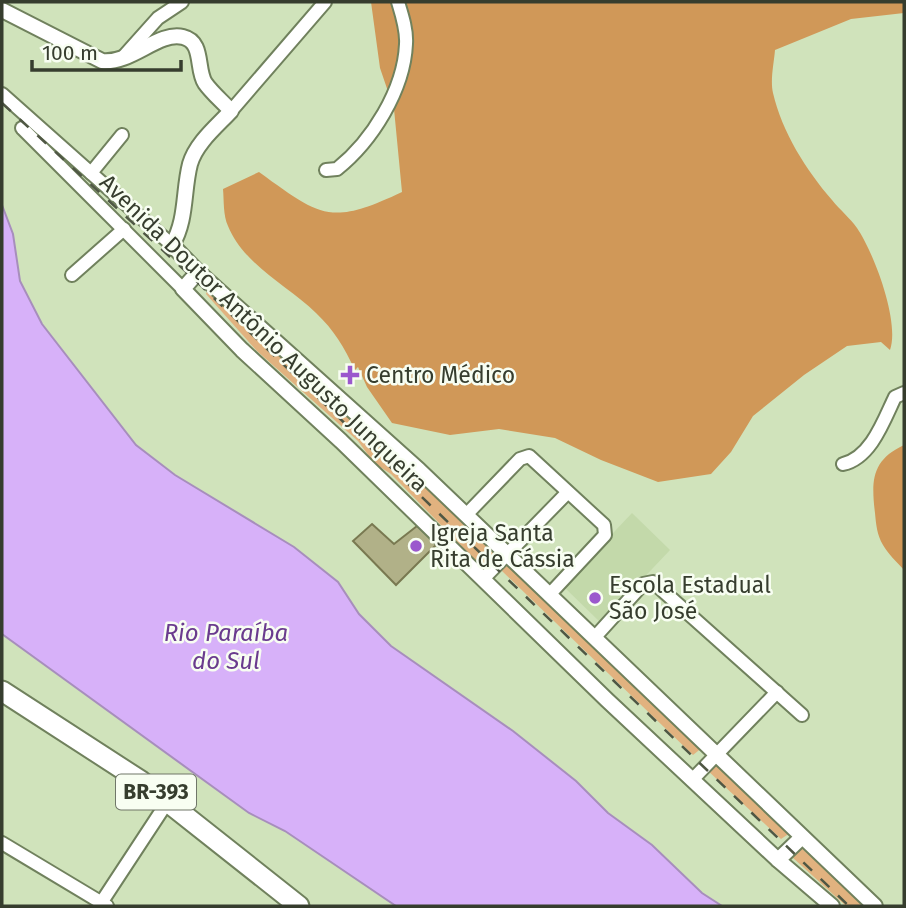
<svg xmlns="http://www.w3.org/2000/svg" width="906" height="908" font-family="'Fira Sans',sans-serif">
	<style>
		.built { fill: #c3d9aa }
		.green { fill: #e1b27f }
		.forest { fill: #d09858 }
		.water { fill: #d7b1f9; stroke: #a78ebc; stroke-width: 2 }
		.building { fill: #b1b188; stroke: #797951; stroke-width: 2 }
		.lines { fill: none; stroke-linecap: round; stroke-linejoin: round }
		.minor-casing { stroke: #70815d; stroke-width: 16 }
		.tertiary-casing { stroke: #70815d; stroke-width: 18 }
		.trunk-casing { stroke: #70815d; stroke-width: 23 }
		.minor { stroke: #fff; stroke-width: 12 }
		.tertiary { stroke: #fff; stroke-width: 14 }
		.trunk { stroke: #fff; stroke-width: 19 }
		.rail { stroke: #4f5744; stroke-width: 2.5; stroke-dasharray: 12 12; stroke-linecap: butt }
		.poi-dot { fill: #9b58cd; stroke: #f8fef2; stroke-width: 2.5 }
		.labels { text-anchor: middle; stroke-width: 5; stroke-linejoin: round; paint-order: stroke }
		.shield { fill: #f8fef2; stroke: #707769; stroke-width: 2 }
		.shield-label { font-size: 21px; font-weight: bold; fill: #363d2e }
		.street-label { font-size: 23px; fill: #363d2e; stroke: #f8fef2 }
		.poi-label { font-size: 23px; fill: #363d2e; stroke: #f8fef2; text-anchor: start }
		.water-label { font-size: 24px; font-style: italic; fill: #6a3b8e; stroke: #f8fef2 }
	</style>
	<rect width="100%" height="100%" fill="#d0e3bb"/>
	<polygon class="built" points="632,513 670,550 601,623 563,586"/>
	<g class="green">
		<polygon points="210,283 498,550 484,569 391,474 374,463 358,441 257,351 206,294"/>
		<polygon points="508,558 703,747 693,755 502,571"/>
		<polygon points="715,757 790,833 781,839 706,769"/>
		<polygon points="800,847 869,906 846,906 792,857"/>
	</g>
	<g class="forest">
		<path d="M371 2H904V13L851 19 775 50C774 63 770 80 773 93 782 132 806 170 832 200 840 210 850 218 857 228 874 253 900 322 890 350L881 342 847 346 804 375 753 416 731 452 711 474 658 482 601 460 555 438 499 429 450 435 392 423 367 387 358 367 355 370C344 347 334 330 316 313 287 285 244 265 228 226 223 216 224 200 223 189L259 172C321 217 330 226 402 192L394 109 380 68Z"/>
		<path d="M904 445V570C897 562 888 554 883 545 877 535 876 524 875 513 871 480 872 460 904 445Z"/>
	</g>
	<polygon class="water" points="2,205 13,234 20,281 42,324 136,445 175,475 294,547 338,582 359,614 391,646 513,731 576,781 608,813 652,845 702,893 722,906 396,906 285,831 249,813 2,634"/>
	<polygon class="building" points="372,524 394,544 417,526 437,544 396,585 353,541"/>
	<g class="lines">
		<g class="minor-casing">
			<g id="minor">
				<polyline points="124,56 158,18 182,2"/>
				<polyline points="2,94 172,245"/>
				<polyline points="231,111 325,2"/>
				<polyline points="22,128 183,289"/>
				<path d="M326 170 337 169C372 141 404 90 406 44 407 30 402 15 398 2"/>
				<polyline points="91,173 122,135"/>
				<polyline points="72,275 124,229"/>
				<path d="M843 464C871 458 884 420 895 397L904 393"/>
				<polyline points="466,515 520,459 529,456 604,525 605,535 549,595"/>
				<polyline points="484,578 567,493"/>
				<polyline points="595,637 643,584 653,582 802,715"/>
				<polyline points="692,780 777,692"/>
				<polyline points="2,843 107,906"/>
				<polyline points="101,903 168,801"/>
			</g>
		</g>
		<g class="tertiary-casing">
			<g id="tertiary">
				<path d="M2 10 102 61C132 64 158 31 183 37 204 42 196 69 205 83 212 93 223 102 231 111 217 126 196 143 190 164 183 191 187 220 172 245L198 272 419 470 875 906"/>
				<polyline points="198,272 183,289 242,350 341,441 607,700 778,860 832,906"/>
				<polyline points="778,860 801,838"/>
			</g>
		</g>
		<g class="trunk-casing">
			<polyline id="trunk" points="2,691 141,781 299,906"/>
		</g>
		<use href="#minor" class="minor"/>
		<use href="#tertiary" class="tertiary"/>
		<use href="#trunk" class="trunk"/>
		<polyline class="rail" points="2,103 193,278 849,906"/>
	</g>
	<g class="poi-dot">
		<path d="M346.5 364.5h7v7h7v7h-7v7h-7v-7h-7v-7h7z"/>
		<circle cx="416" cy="546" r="7"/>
		<circle cx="595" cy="598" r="7"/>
	</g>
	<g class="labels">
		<rect class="shield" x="116" y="774.5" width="80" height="35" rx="5"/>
		<g class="shield-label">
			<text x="156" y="799">BR-393</text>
		</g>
		<g class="street-label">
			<text transform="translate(264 333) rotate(44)" y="8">Avenida Doutor Antônio Augusto Junqueira</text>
		</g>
		<g class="poi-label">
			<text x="366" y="383">Centro Médico</text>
			<text x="430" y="541">Igreja Santa<tspan x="430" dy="26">Rita de Cássia</tspan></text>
			<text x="609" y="593">Escola Estadual<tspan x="609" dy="26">São José</tspan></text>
		</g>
		<g class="water-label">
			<text x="226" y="641">Rio Paraíba<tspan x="226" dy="28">do Sul</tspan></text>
		</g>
	</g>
	<rect width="906" height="908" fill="none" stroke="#363d2e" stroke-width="7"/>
	<path d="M32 60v10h149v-10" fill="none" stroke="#363d2e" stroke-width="3.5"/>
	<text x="42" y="60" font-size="21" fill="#363d2e" stroke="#f8fef2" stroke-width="5" paint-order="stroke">100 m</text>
</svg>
